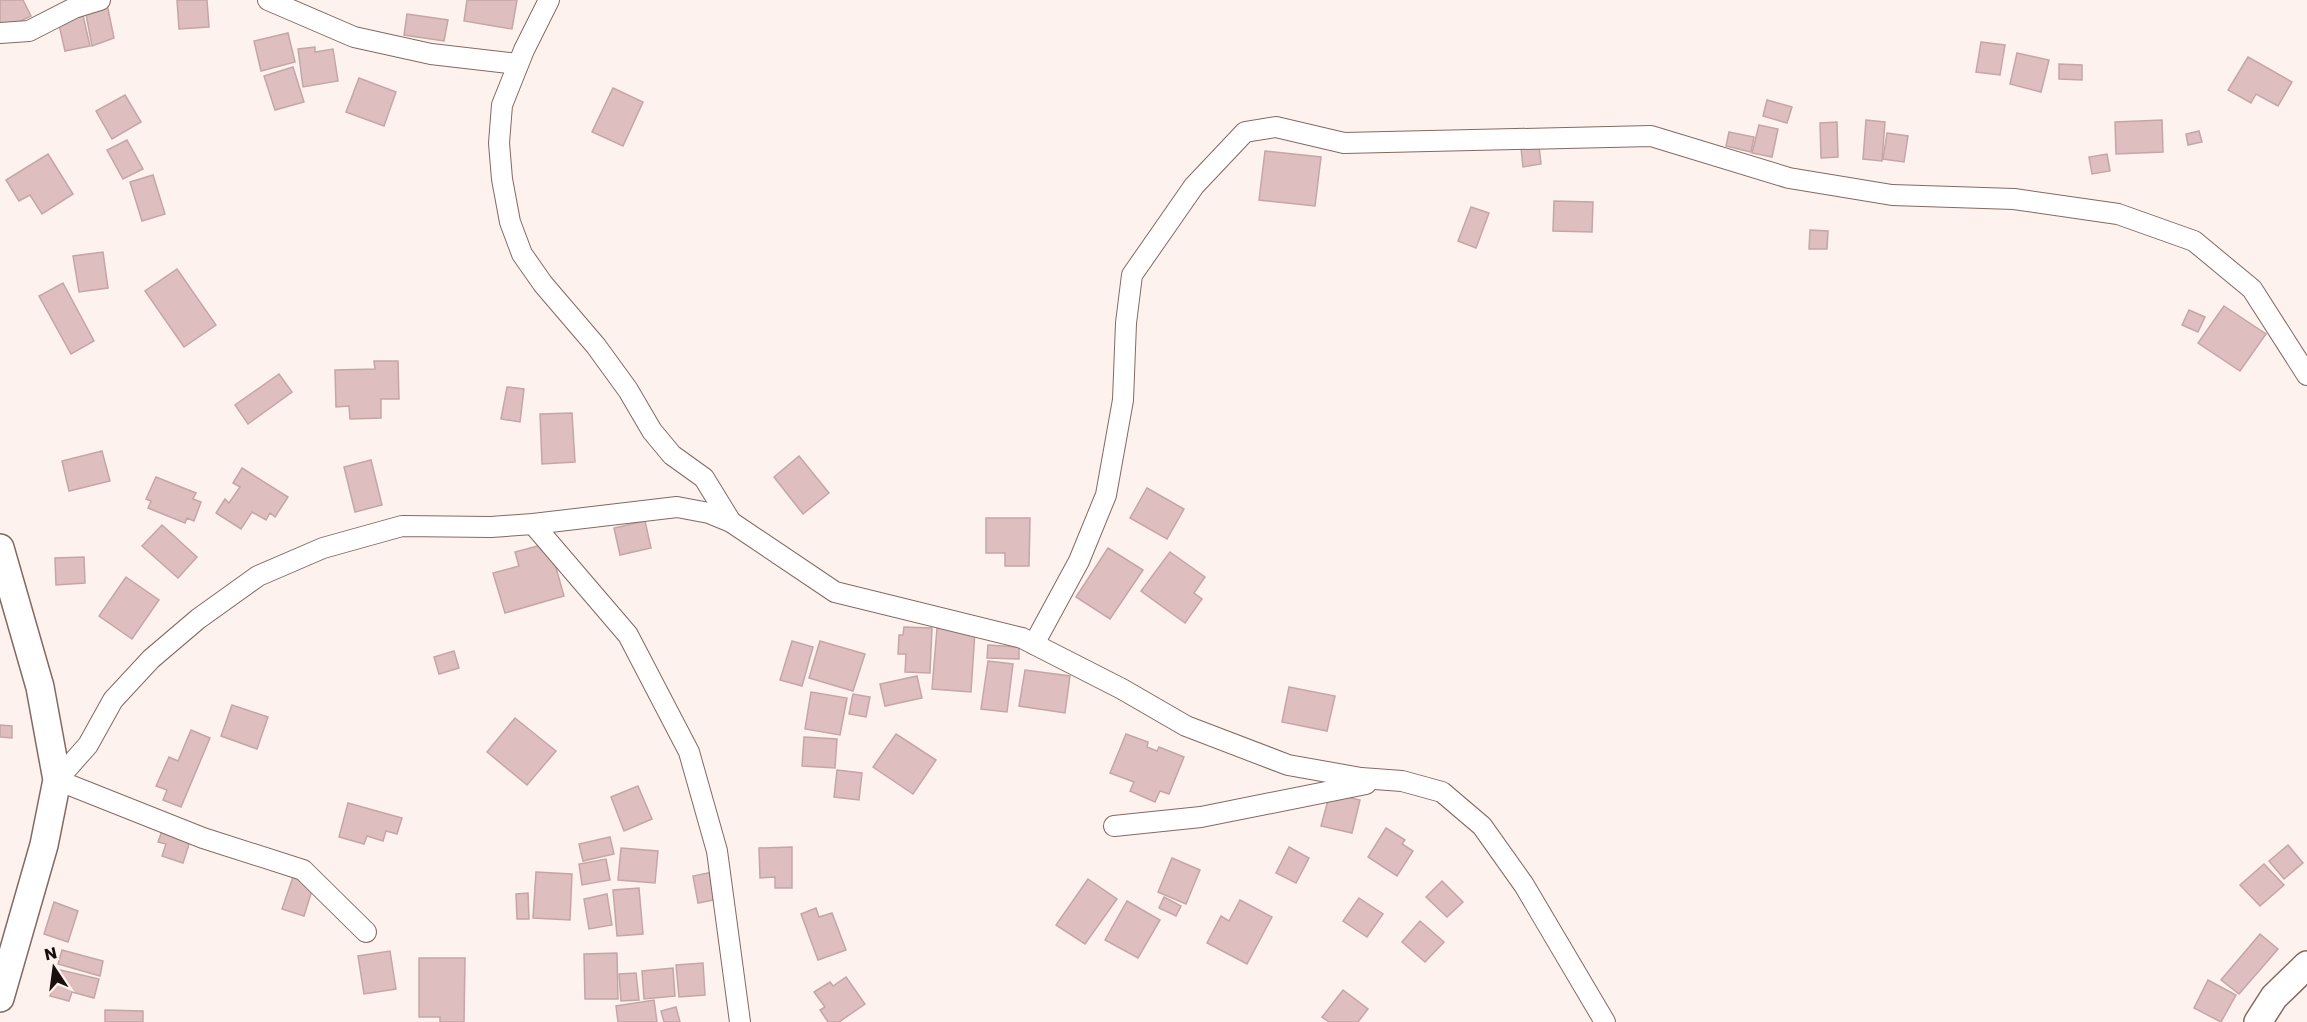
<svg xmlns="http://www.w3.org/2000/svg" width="2307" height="1022" font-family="Poppins,sans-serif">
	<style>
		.building { fill: #debebf; stroke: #c5a6a7; stroke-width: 1.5 }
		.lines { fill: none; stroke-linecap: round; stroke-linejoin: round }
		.street-casing { stroke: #846962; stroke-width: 22 }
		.secondary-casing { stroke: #846962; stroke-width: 30 }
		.street { stroke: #fff; stroke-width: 20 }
		.secondary { stroke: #fff; stroke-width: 27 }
	</style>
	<rect width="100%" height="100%" fill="#fef2ee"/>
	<g class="building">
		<polygon points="0,0 23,0 31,16 3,30 0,24"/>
		<polygon points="177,0 207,0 209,27 179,29"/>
		<polygon points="467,0 517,0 512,29 464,21"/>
		<polygon points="107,4 114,38 92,46 85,9"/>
		<polygon points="82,11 90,46 65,51 59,25 66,24 64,15"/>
		<polygon points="407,14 448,20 444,41 404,35"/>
		<polygon points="288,33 295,62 261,71 254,41"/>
		<polygon points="1981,42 2005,45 2000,75 1976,72"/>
		<polygon points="315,47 315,52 333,49 338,81 303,87 298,49"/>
		<polygon points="2017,53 2049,60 2041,92 2010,84"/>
		<polygon points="2248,57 2292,82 2278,106 2256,94 2251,103 2228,90"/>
		<polygon points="2059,64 2082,65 2082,80 2059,79"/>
		<polygon points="293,67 304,102 275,110 264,76"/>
		<polygon points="359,78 396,92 384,126 346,112"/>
		<polygon points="613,88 643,102 623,146 592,132"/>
		<polygon points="125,95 141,122 112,139 96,111"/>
		<polygon points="1767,100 1792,107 1787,123 1763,116"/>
		<polygon points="1866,120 1885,122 1882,161 1863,159"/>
		<polygon points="2162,120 2163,152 2116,154 2115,122"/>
		<polygon points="1837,122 1838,157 1821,158 1820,123"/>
		<polygon points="1759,125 1778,129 1772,157 1752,153"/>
		<polygon points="2199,131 2202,142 2188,145 2186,134"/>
		<polygon points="1729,132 1754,137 1751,152 1726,146"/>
		<polygon points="1887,133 1908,136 1904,162 1883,159"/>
		<polygon points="127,140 143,169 123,179 107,150"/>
		<polygon points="1539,146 1541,164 1523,167 1521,148"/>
		<polygon points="1265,151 1321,157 1315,206 1259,200"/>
		<polygon points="48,154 73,194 42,214 30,195 19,201 6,180"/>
		<polygon points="2107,154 2110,171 2092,174 2089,157"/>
		<polygon points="153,175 165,214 142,221 130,182"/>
		<polygon points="1554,201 1593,202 1592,232 1553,231"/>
		<polygon points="1471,207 1489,213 1476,248 1458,241"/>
		<polygon points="1810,230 1828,231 1827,249 1809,249"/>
		<polygon points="103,252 108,288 79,292 73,256"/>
		<polygon points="177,269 216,325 184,347 145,291"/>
		<polygon points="63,283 94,341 71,354 39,296"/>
		<polygon points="2224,306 2266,334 2240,371 2198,343"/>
		<polygon points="2189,310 2205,317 2198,332 2182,325"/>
		<polygon points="374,361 398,361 399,399 381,399 381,418 350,419 349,406 336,407 335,370 375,369"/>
		<polygon points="279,374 292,392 248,424 235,405"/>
		<polygon points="507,387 524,389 520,422 501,419"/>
		<polygon points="572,413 575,462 542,464 540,414"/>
		<polygon points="102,451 110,481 69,491 62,461"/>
		<polygon points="799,456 829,493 803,514 774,477"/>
		<polygon points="371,460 382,505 355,512 344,467"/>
		<polygon points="242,468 288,497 275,517 270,513 266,520 252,512 241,529 216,513 225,499 229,503 240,487 233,483"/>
		<polygon points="156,477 196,493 193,499 201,502 194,521 187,518 185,523 148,508 151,501 146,499"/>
		<polygon points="1147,488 1184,509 1167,539 1130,518"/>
		<polygon points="986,518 1030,518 1029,566 1005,566 1005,553 986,553"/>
		<polygon points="645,521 651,548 620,555 614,528"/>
		<polygon points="162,525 197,557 178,578 142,546"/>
		<polygon points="549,543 564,596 505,613 493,573 519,566 515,552"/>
		<polygon points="1108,548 1143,570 1110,619 1076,597"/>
		<polygon points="1170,552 1205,577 1194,593 1202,599 1185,623 1141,591"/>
		<polygon points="84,557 85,583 56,585 55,558"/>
		<polygon points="126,577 159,600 132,639 99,616"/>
		<polygon points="904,627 932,628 930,673 905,672 906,654 898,654 899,635 903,635"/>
		<polygon points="937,628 975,631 971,692 932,689"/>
		<polygon points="792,641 813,647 802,686 780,680"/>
		<polygon points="820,641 865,654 853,691 809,678"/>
		<polygon points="988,645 1019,647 1019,659 987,658"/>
		<polygon points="454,651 459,668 439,674 434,657"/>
		<polygon points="988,661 1013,664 1007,712 981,709"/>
		<polygon points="1025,670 1070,676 1065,713 1019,706"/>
		<polygon points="917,676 922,698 885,706 880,684"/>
		<polygon points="1289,687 1335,696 1327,731 1282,722"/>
		<polygon points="811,692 847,698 840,735 805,729"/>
		<polygon points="853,694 870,697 866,717 849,714"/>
		<polygon points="232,705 268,717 257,749 221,736"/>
		<polygon points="515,718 556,751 527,785 487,752"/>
		<polygon points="0,725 12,726 12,738 0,737"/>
		<polygon points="191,730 210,738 181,807 163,800 167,790 156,786 169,757 178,761"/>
		<polygon points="896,734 936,760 913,794 873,767"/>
		<polygon points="1126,734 1148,742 1147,747 1157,751 1159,747 1184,757 1169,794 1160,791 1155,802 1130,791 1134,782 1110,773"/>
		<polygon points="804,737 837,739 835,768 802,766"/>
		<polygon points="837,770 862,773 859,800 834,797"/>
		<polygon points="638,786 652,819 624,831 611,797"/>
		<polygon points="1330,793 1360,800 1352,833 1321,826"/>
		<polygon points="348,803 402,818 397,834 386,831 383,841 367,836 364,844 339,837"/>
		<polygon points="1386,828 1405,840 1402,844 1413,851 1397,876 1368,857"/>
		<polygon points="162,831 190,841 183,863 162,856 166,844 158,842"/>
		<polygon points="610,837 614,854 583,861 579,844"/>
		<polygon points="2288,845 2303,863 2284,879 2269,861"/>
		<polygon points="792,847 792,888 775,888 775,877 760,878 759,848"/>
		<polygon points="1289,847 1309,858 1296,883 1276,873"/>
		<polygon points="621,848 658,851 655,883 618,880"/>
		<polygon points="1172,858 1200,870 1186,904 1158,892"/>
		<polygon points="606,859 610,880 582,885 579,864"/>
		<polygon points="2264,864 2284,885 2260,906 2240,885"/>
		<polygon points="536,872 572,874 570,920 533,918"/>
		<polygon points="713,872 719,899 698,903 693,876"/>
		<polygon points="293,877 314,884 304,916 282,909"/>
		<polygon points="1088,879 1117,899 1085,944 1056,925"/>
		<polygon points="1442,881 1463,902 1447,917 1426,897"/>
		<polygon points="639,888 643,934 617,936 613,890"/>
		<polygon points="528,893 529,919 517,919 516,894"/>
		<polygon points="607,894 612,925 589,929 584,899"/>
		<polygon points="1164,897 1181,906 1176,916 1159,908"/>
		<polygon points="1359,898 1383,914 1367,937 1343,921"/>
		<polygon points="1240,900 1272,917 1247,964 1207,943 1221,916 1229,921"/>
		<polygon points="1127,901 1160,920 1138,958 1105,940"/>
		<polygon points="54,902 78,911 68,942 44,934"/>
		<polygon points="816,908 819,917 832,913 846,950 818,960 801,914"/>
		<polygon points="1420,921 1444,942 1425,962 1402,942"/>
		<polygon points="2260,934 2278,949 2239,994 2221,980"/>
		<polygon points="62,950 103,961 100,976 58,964"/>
		<polygon points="390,951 396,989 364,994 358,956"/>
		<polygon points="617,953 618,999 585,999 584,954"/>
		<polygon points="419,958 465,958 464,1022 440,1022 440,1017 419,1017"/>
		<polygon points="703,963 705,995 679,997 676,965"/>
		<polygon points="673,968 675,996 644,999 642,971"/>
		<polygon points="56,969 99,979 94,998 72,992 69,1001 50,996"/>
		<polygon points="636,973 639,1000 621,1001 619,974"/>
		<polygon points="846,977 865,1004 839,1022 828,1022 820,1010 825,1007 814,992 830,982 833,986"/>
		<polygon points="2208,980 2236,995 2221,1022 2194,1008"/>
		<polygon points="1343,990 1368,1009 1358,1022 1329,1022 1322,1017"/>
		<polygon points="654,1000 657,1022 618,1022 616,1006"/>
		<polygon points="676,1007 680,1022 664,1022 661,1011"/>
		<polygon points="105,1010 143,1011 143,1022 105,1022"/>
	</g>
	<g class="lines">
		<g class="street-casing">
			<g id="street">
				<polyline points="268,0 354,37 431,54 518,64"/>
				<polyline points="549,0 524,50 502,105 499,143 502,179 510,222 522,254 543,284 596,346 628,390 652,431 672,455 704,478 731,522"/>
				<polyline points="0,33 29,31 74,8 100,0"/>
				<polyline points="533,524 628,635 689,752 717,851 740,1022"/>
				<polyline points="1034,644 1079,561 1106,495 1123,400 1126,323 1132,275 1194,186 1245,132 1276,127 1344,143 1651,136 1789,178 1892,195 2014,199 2118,214 2194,241 2252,289 2307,375"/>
				<polyline points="1114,826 1201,817 1366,784"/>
				<polyline points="366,932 303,870 203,838 57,780 88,745 113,700 151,659 198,619 258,576 323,548 402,526 491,527 533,524 677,507 709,513 731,522 835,592 1022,638 1122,689 1186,726 1288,765 1361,778 1402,781 1442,792 1482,826 1524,885 1605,1022"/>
			</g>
		</g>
		<g class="secondary-casing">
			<g id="secondary">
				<polyline points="0,548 40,687 57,780 44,845 0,998"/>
				<polyline points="2258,1022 2274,997 2307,965"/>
			</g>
		</g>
		<use href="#street" class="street"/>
		<use href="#secondary" class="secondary"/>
	</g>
	<g transform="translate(54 968) rotate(347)" stroke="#fef2ee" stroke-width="4.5" paint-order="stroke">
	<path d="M0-4.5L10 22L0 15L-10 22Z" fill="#190f0c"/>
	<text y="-9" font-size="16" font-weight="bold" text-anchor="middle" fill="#190f0c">N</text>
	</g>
</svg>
